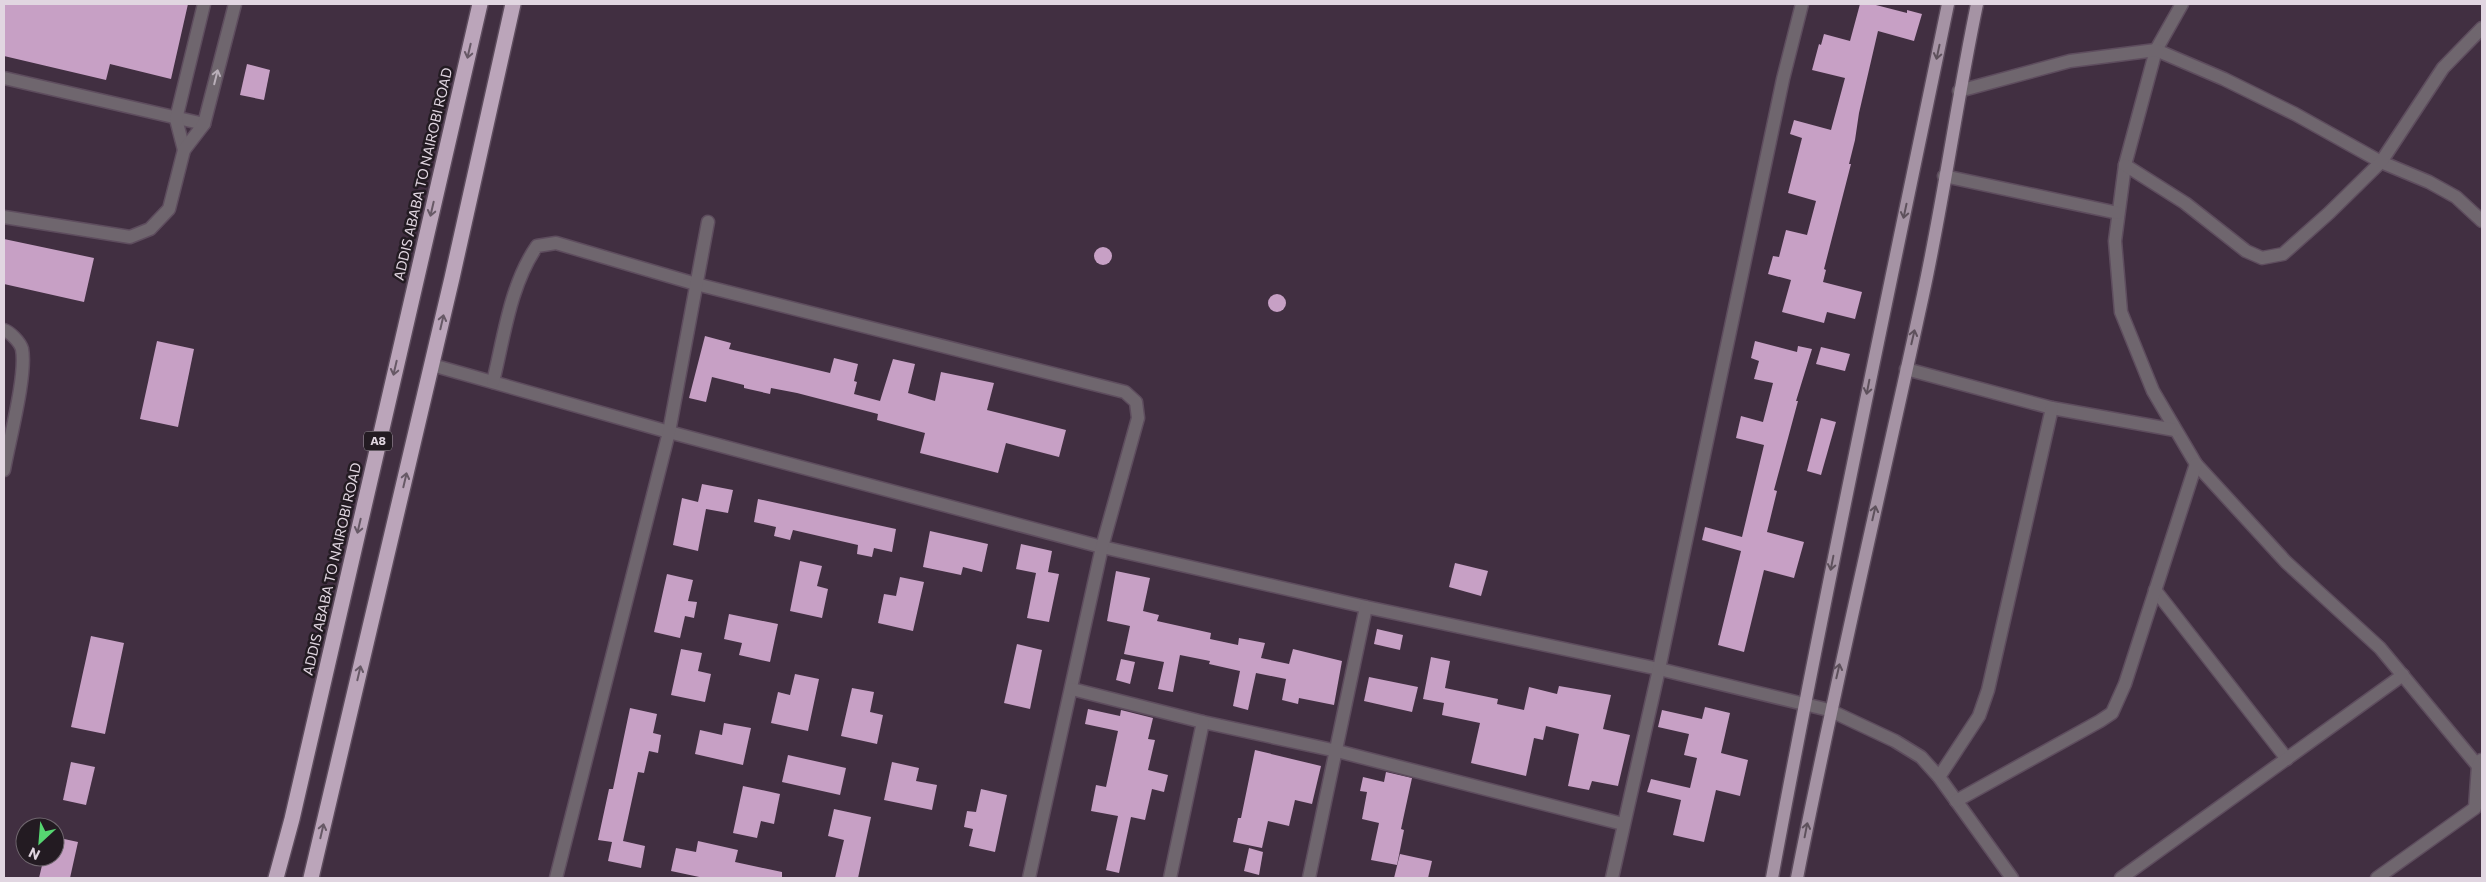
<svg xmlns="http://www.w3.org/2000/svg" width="2486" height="882" font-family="Commissioner,sans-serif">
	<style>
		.building { fill: #c7a0c5 }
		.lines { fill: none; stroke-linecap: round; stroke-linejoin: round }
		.minor-casing { stroke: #5e4d5e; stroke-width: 15 }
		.major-casing { stroke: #5e4d5e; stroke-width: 15 }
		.highway-casing { stroke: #5e4d5e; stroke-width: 18 }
		.minor { stroke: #6f666e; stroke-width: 12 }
		.major { stroke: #a593a4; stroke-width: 12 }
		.highway { stroke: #bba5ba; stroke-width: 15 }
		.oneway { stroke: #675966 }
		.oneway2 { stroke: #5e515c }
		.oneway3 { stroke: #b9afb9 }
		.labels { text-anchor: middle; stroke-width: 5; stroke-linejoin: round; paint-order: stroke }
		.shield { fill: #231b22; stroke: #a89ea8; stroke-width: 1 }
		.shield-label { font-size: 12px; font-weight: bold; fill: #e1d6e1 }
		.street-label { font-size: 14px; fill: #e1d6e1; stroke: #231b22 }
	</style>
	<rect width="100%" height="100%" fill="#412f41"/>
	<g class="building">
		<polygon points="4,4 188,4 171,79 110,64 106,80 4,56"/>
		<polygon points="1860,4 1872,4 1907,13 1907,10 1922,14 1914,41 1878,31 1859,113 1855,140 1849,164 1851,164 1824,269 1826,270 1823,282 1862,292 1855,319 1827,312 1824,323 1782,312 1791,280 1768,274 1773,256 1779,257 1786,230 1807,235 1816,201 1788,193 1802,138 1790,134 1794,120 1831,130 1845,78 1812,70 1819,44 1821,45 1824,34 1850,41"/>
		<polygon points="247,64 270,70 264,100 240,95"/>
		<polygon points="4,239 94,258 84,302 4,284"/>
		<circle cx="1103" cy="256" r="9"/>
		<circle cx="1277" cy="303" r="9"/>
		<polygon points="705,336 731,343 729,349 830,373 834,358 858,364 854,381 857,382 854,394 880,401 893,359 915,364 908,393 935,401 941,372 994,383 987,410 1066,430 1059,457 1006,443 998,473 920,453 925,433 877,420 878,414 797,393 771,388 770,394 744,388 744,385 712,377 706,402 689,398"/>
		<polygon points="157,341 194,349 178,427 140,419"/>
		<polygon points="1755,341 1797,352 1798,346 1812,349 1796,401 1798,401 1774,490 1777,491 1767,532 1804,542 1794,578 1764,570 1744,652 1718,645 1741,551 1702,540 1705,527 1742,537 1764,445 1736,438 1741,416 1763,422 1773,383 1754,379 1759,361 1751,358"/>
		<polygon points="1821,347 1850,354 1845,371 1816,364"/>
		<polygon points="1821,418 1836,422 1821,475 1807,471"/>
		<polygon points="702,484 733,490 728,513 706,509 698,551 673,545 682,498 698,502"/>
		<polygon points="758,499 896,529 892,552 874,548 872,557 857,554 858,545 793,530 790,540 774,536 776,527 754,522"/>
		<polygon points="930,531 988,544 982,572 963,567 961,575 923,567"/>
		<polygon points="1021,544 1052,551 1048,572 1059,574 1049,622 1027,618 1036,573 1016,569"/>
		<polygon points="800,561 822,566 817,586 828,589 822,618 790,611"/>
		<polygon points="1455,563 1488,571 1481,596 1449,587"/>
		<polygon points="1116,571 1150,578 1143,611 1159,615 1157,621 1211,633 1210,639 1238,645 1239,638 1265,643 1261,658 1289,664 1293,649 1342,661 1334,705 1299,698 1298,704 1282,700 1286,679 1256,673 1248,710 1233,706 1240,671 1209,664 1210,661 1180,655 1173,692 1158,689 1164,662 1124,654 1130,626 1107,621"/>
		<polygon points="667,574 693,580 688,601 697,602 694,618 685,616 680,638 654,632"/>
		<polygon points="900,577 924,582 913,631 878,623 884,594 896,596"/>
		<polygon points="729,614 778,624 770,662 739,655 742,643 724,639"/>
		<polygon points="1377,629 1403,635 1400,650 1374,644"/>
		<polygon points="91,636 124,643 105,734 71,727"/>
		<polygon points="1017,644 1042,650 1030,709 1004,703"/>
		<polygon points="681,649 702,653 698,671 711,674 705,702 671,695"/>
		<polygon points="1431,657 1450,661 1445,688 1498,699 1497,704 1524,710 1529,687 1557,694 1559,686 1611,695 1603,729 1630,735 1618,786 1592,781 1589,790 1568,786 1579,734 1546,726 1543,740 1534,738 1526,776 1471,763 1480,723 1442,715 1444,703 1423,699"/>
		<polygon points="1121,659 1135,662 1130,684 1116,680"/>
		<polygon points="795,674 819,679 808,731 771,723 778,692 790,695"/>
		<polygon points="1369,677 1418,687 1412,712 1364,701"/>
		<polygon points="852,688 874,692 870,712 883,715 877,744 841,736"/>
		<polygon points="1705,707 1730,713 1721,753 1748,760 1740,796 1716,790 1704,842 1673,835 1681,800 1647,792 1651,779 1690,788 1697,758 1684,755 1689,734 1658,727 1662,710 1702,719"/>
		<polygon points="630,708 657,714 653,733 661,735 658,753 649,751 644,773 638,772 623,841 645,846 641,868 608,861 612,842 598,840 609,789 613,789"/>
		<polygon points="1088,709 1120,716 1121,710 1153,718 1148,739 1155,740 1148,770 1168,775 1164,792 1152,789 1145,820 1131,817 1119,873 1106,870 1118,816 1091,811 1096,785 1106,787 1118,731 1085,724"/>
		<polygon points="724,723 751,728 743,765 695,754 700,730 722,735"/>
		<polygon points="1255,750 1321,766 1312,804 1295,800 1289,826 1268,821 1262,848 1233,842 1238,818 1241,818"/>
		<polygon points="788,755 846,768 840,795 782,782"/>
		<polygon points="71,762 95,767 86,805 63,800"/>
		<polygon points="892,762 919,768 916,781 937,785 932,810 884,800"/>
		<polygon points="1386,772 1412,778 1401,829 1404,830 1397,865 1371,860 1379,823 1362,819 1367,792 1360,791 1363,777 1384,782"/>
		<polygon points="743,786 780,794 774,824 761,821 757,838 733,833"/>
		<polygon points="981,789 1007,795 995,852 969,846 973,829 964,827 967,811 976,812"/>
		<polygon points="834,809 871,817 858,878 835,878 844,840 828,836"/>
		<polygon points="55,837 78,842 70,878 39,878 44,857 55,857"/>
		<polygon points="698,841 738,850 735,862 782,872 782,878 704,878 671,871 676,848 696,852"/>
		<polygon points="1249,848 1263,852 1259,875 1244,871"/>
		<polygon points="1400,854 1432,861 1428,878 1394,878"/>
	</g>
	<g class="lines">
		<g class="minor-casing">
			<g id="minor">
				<polyline points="2182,4 2156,50 2125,165 2115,241 2121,312 2153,391 2196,464 2286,562 2380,648 2478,766"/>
				<polyline points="4,78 204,124"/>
				<polyline points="1959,91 2070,61 2156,50 2224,79 2295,114 2381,162 2429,182 2456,197 2482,221"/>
				<polyline points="184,150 176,119 204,4"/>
				<polyline points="2125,165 2185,203 2246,251 2262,258 2283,254 2329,213 2381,162 2443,68 2482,28"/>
				<polyline points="1944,176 2118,213"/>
				<polyline points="4,217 130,237 150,229 169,209 184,150 204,124 235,4"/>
				<path d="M4 330C10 332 20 342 22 349 27 375 9 441 4 470"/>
				<polyline points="432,365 669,432 1102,547 1366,607 1659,669 1829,710 1895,741 1921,757 1939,777 2012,878"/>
				<polyline points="1906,369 2052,408 2175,430"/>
				<path d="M493 382C504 337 510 285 537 246L556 243 696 284 1125 392 1136 402 1138 418 1102 547 1029 878"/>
				<polyline points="2155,590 2287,759"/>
				<polyline points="1072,689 1203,722 1337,751 1623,824"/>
				<polyline points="1939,777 1979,716 1988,690 2052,408"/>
				<polyline points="1956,801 2100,721 2112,713 2125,684 2196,464"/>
				<polyline points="556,878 669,432 708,222"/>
				<polyline points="1170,878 1203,722"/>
				<polyline points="1309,878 1366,607"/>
				<polyline points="1612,878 1659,669 1783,79 1802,4"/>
				<polyline points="2121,878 2403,675"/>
				<polyline points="2377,878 2475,808 2478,766 2481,760"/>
			</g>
		</g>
		<g class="major-casing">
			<g id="major">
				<path d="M1772 878C1826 586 1888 295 1948 4"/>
				<path d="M1797 878C1835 683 1881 489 1923 295 1944 198 1957 100 1977 4"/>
			</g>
		</g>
		<g class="highway-casing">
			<g id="highway">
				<polyline points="276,878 292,819 480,4"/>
				<polyline points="311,878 452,278 513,4"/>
			</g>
		</g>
		<use href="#minor" class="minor"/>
		<use href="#major" class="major"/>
		<use href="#highway" class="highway"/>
	</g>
	<defs><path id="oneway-shaft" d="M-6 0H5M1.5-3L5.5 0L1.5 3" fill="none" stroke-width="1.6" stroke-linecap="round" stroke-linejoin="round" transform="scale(1.25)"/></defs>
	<g class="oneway">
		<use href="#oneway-shaft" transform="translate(469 51) rotate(103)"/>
		<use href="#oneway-shaft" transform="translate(432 209) rotate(103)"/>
		<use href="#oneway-shaft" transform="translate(442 322) rotate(-77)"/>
		<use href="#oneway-shaft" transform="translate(395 368) rotate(103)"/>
		<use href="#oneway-shaft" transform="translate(405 480) rotate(-77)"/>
		<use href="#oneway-shaft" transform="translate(359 526) rotate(103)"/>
		<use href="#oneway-shaft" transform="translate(359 673) rotate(-77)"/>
		<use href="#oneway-shaft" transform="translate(322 831) rotate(-77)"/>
	</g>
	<g class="oneway2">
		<use href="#oneway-shaft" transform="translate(1938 52) rotate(102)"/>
		<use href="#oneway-shaft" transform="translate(1905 211) rotate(102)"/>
		<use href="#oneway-shaft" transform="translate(1913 337) rotate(-77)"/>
		<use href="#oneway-shaft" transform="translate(1868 387) rotate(101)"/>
		<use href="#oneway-shaft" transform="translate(1874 513) rotate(-77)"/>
		<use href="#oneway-shaft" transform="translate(1832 563) rotate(101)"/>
		<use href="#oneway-shaft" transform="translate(1838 671) rotate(-77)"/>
		<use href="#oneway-shaft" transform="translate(1806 830) rotate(-79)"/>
	</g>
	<use class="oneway3" href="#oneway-shaft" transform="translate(216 77) rotate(-76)"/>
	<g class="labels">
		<rect class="shield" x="364" y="431.5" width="28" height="19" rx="4"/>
		<g class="shield-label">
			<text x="378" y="445">A8</text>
		</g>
		<g class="street-label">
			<text transform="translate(423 174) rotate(-77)" y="5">ADDIS ABABA TO NAIROBI ROAD</text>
			<text transform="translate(332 569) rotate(-77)" y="5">ADDIS ABABA TO NAIROBI ROAD</text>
		</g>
	</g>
	<rect width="2486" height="882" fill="none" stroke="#e1d6e1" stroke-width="10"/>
	<g transform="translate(40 842) rotate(206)"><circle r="24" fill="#231b22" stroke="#6f666e"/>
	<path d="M0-4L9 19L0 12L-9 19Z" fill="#56d671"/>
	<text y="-8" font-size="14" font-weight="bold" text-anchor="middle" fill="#e1d6e1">N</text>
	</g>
</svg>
